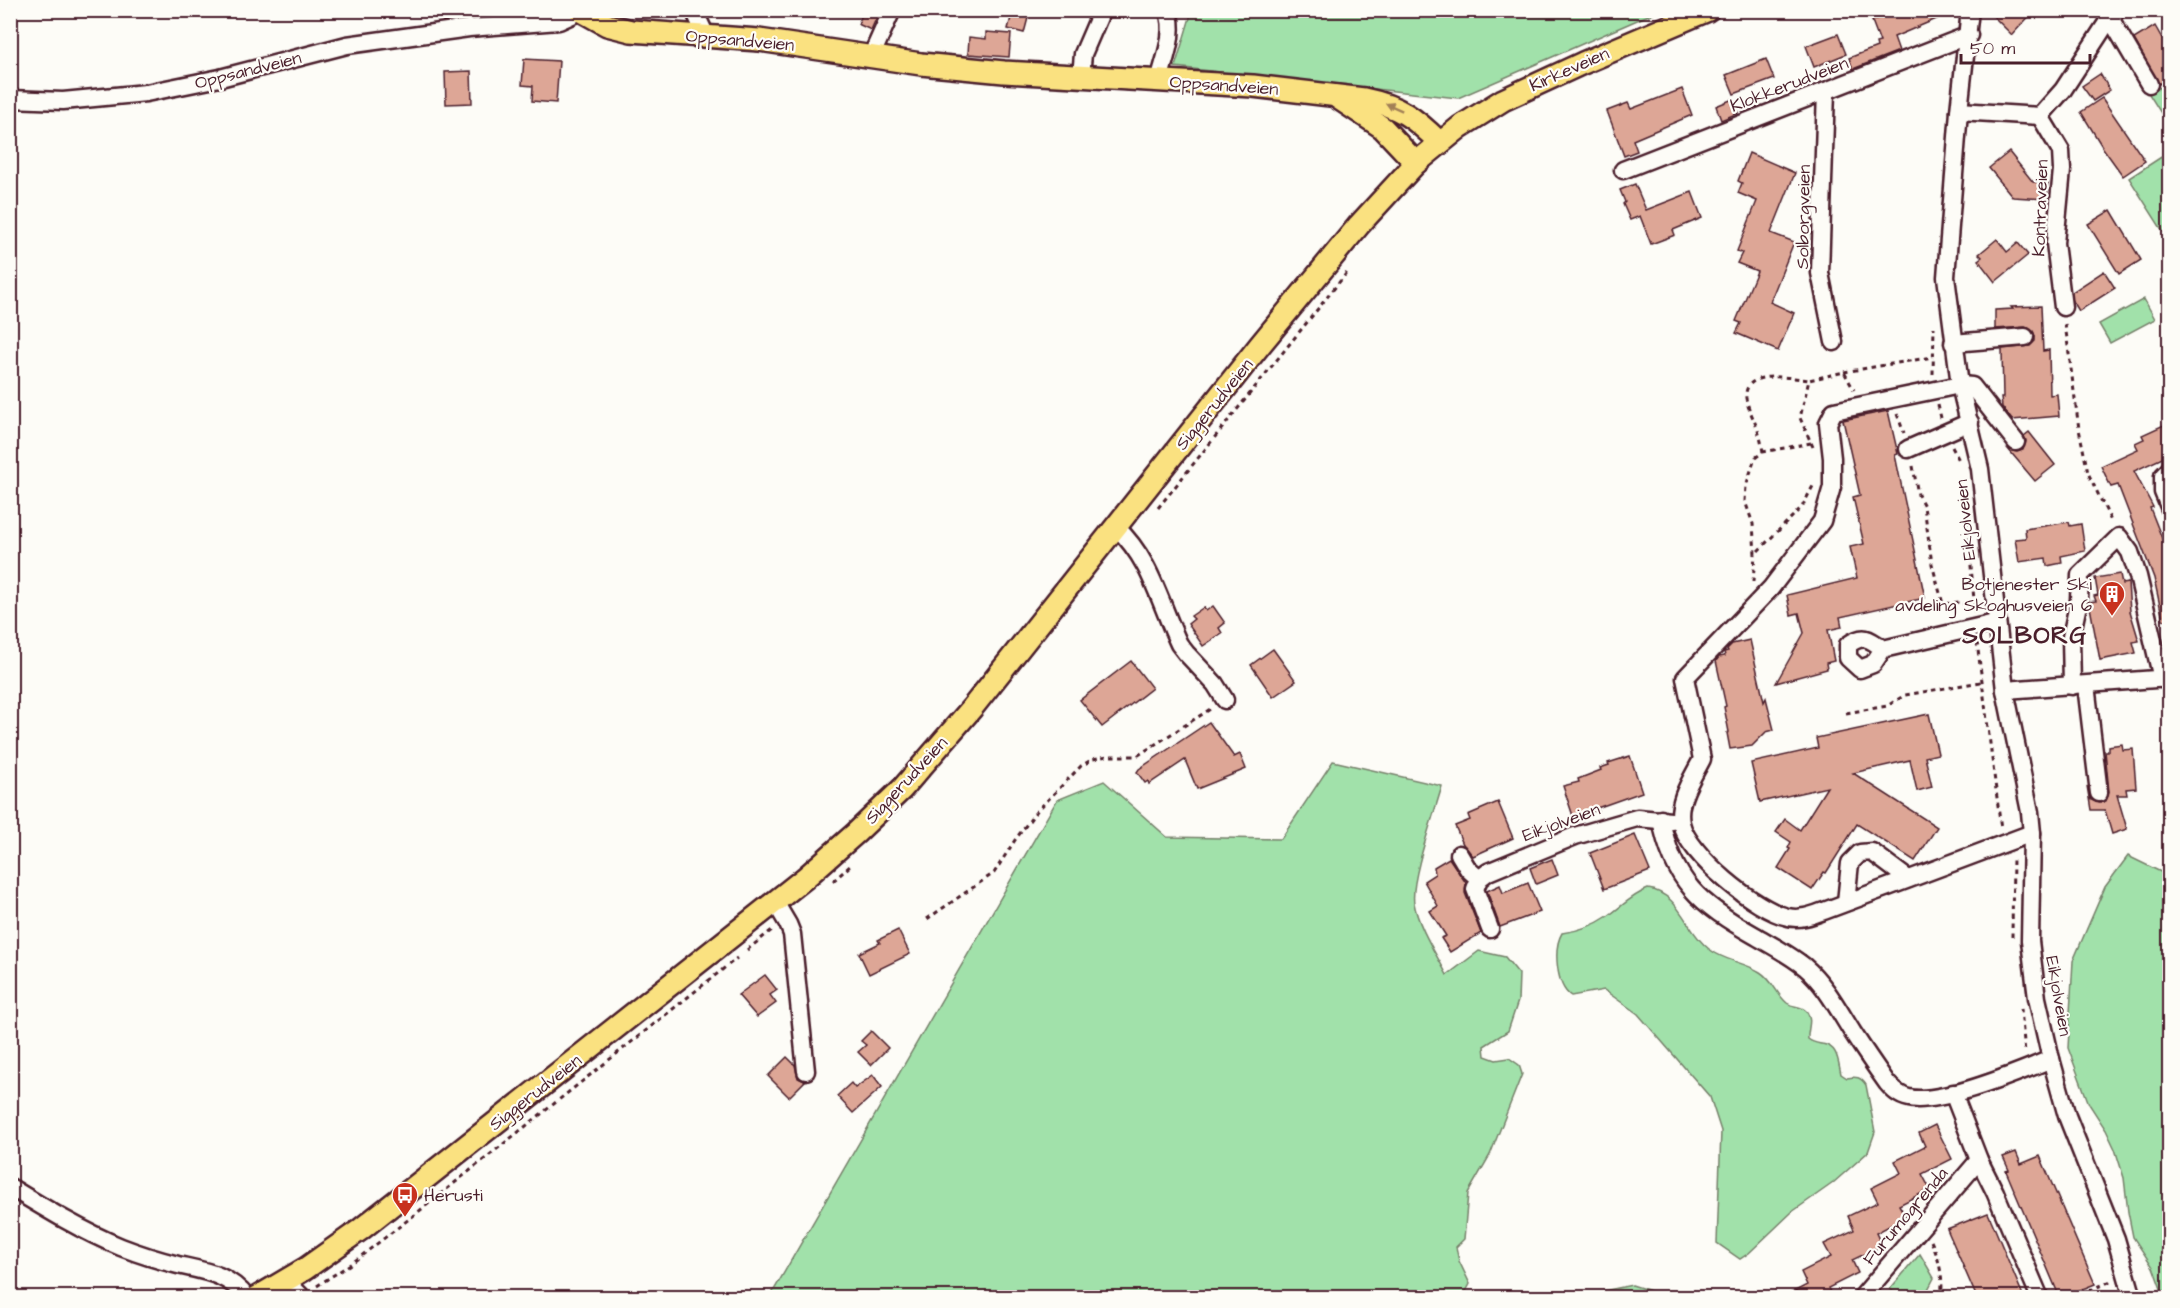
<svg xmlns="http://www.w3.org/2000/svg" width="2180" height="1308" font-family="'Architects Daughter',sans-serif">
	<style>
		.green { fill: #a1e1aa; stroke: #76806a; stroke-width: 1.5 }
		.building { fill: #dda696; stroke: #4a1f2b; stroke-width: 1.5 }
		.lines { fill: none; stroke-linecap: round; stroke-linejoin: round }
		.minor-casing { stroke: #4a1f2b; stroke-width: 21 }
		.major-casing { stroke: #4a1f2b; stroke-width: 26 }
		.path { stroke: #4a1f2b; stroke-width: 3; stroke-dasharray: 4.5 4.5; stroke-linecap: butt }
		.minor { stroke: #fdfcf7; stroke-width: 16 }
		.major { stroke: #fae180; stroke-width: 21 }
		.oneway { fill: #a28056 }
		.labels { text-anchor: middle; stroke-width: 4.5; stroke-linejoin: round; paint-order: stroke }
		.street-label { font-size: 18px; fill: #4a1f2b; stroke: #fdfcf7 }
		.poi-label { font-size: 18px; fill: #4a1f2b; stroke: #fdfcf7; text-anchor: end }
		.district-label { font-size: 24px; font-weight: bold; letter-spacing: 1.5px; fill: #4a1f2b; stroke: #fdfcf7 }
	</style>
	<rect width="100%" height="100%" fill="#fdfcf7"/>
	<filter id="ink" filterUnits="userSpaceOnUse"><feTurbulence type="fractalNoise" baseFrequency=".0167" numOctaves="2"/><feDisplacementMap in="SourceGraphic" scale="12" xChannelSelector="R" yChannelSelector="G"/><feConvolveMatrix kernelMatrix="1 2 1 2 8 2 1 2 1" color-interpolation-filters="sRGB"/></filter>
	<g filter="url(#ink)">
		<g class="green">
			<polygon points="1192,11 1192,10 1658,11 1458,98 1175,67"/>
			<polygon points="2169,82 2169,126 2149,94"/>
			<polygon points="2169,152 2169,241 2129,178"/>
			<polygon points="2144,299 2155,319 2110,343 2099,324"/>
			<path d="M1333 761 1442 786C1435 812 1410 880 1414 903 1418 926 1436 954 1447 975L1479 951 1505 957 1519 974 1518 1001 1508 1031 1484 1046 1485 1056 1496 1060 1509 1058 1519 1065 1522 1074 1490 1155 1468 1193 1464 1239 1456 1247 1459 1261 1470 1284 1463 1297H770L1057 800 1104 781 1167 837 1281 839Z"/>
			<polygon points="2128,856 2169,876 2169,1297 2164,1297 2153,1267 2133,1237 2128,1212 2124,1178 2115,1149 2106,1130 2089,1104 2068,1048 2073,961 2105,887"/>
			<path d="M1648 889C1680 893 1686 932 1709 949 1724 961 1744 962 1760 972 1773 980 1776 994 1787 1003 1794 1008 1802 1005 1807 1012 1813 1021 1807 1030 1808 1039 1813 1043 1816 1043 1822 1044 1838 1046 1838 1061 1841 1074L1847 1078C1856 1076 1861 1077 1866 1085L1875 1132 1868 1152 1833 1183 1792 1212 1749 1253 1740 1259 1717 1243 1721 1131 1710 1097 1638 1014 1604 990 1571 996C1556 986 1553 948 1562 933 1577 931 1595 925 1608 916 1621 907 1632 895 1648 889Z"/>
			<polygon points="1920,1254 1934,1278 1924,1297 1900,1297 1890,1289"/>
			<polygon points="1632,1285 1654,1292 1658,1297 1602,1297 1604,1291"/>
		</g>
		<g class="building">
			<polygon points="864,10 880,10 871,30 858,24"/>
			<polygon points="1013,10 1029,14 1024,33 1008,29"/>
			<polygon points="1899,10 1953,12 1894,37 1899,51 1853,69 1849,58 1877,47 1876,43 1880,42 1872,21"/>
			<polygon points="1987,10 2035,10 2012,35"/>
			<polygon points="2155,26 2169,51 2169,78 2159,84 2134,39"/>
			<polygon points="986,32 1011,34 1009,57 968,54 969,37 986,39"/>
			<polygon points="1838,34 1846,54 1814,67 1806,46"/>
			<polygon points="524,59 559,61 556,103 532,101 533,86 522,85"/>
			<polygon points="1766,59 1774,79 1734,94 1726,75"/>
			<polygon points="471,71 472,103 446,104 445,72"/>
			<polygon points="2100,74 2110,90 2093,101 2082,86"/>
			<polygon points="1682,89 1692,115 1633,140 1637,151 1624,156 1607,111 1628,103 1631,109"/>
			<polygon points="2102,98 2145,161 2123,176 2103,148 2081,112"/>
			<polygon points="1733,99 1738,113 1721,120 1716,106"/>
			<polygon points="2009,152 2033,182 2048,183 2047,199 2013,197 1989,168"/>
			<polygon points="1749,153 1795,173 1771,233 1794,242 1770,302 1794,313 1778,351 1736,333 1741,323 1736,321 1757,271 1737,263 1742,253 1737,251 1757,201 1738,193 1742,183 1738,181"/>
			<polygon points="1635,184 1646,210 1692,192 1702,218 1673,230 1675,235 1651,244 1640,216 1630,220 1623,204 1625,202 1620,190"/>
			<polygon points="2111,210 2141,260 2119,274 2088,224"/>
			<polygon points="1997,239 2007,252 2018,243 2028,255 1995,282 1978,260 1982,257 1979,254"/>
			<polygon points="2104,271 2115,288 2079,311 2073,301 2072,292"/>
			<polygon points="2041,306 2043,351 2049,350 2050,395 2057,394 2059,416 2012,420 2002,407 2001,398 2003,398 2002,349 2030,346 2035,341 2035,336 2033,331 2025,327 1995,329 1995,310 2013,309 2011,307"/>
			<polygon points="1888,411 1898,454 1895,455 1925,598 1840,617 1842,627 1828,630 1834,661 1826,663 1827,669 1776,683 1804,633 1799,613 1791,615 1787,595 1857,578 1850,547 1864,544 1853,497 1860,495 1843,420"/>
			<polygon points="2166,424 2169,432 2169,455 2134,471 2153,507 2150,508 2169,556 2169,620 2163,620 2154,578 2118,485 2111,487 2101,466 2138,449 2135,443 2144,439 2142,435"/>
			<polygon points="2029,432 2055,465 2035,481 2008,449 2017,452 2023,450 2026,441 2024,436"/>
			<polygon points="2069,522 2070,526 2081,524 2085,551 2061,556 2062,563 2047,566 2046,558 2019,562 2015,539 2026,538 2025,529"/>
			<polygon points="2120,574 2122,584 2128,583 2130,611 2139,641 2133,642 2136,653 2100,660 2089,602 2096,601 2094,596 2098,595 2095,578"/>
			<polygon points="1213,606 1225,623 1219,628 1222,633 1203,646 1188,624 1194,619 1191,616 1204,607 1206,611"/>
			<polygon points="1750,640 1764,702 1766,698 1774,730 1766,732 1752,746 1730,749 1727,733 1729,732 1724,707 1726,706 1716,661 1719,657 1725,656 1724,652 1728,651 1727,649 1732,644"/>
			<polygon points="1273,649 1296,681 1273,697 1251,665"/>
			<polygon points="1131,661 1152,688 1102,727 1080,700"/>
			<polygon points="1929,714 1938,754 1925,757 1932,787 1917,791 1910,760 1853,773 1937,827 1915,861 1857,824 1826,873 1824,872 1812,890 1778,868 1790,849 1788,848 1791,842 1776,832 1785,819 1800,830 1827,787 1760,802 1751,763 1818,748 1816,738"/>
			<polygon points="1209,722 1234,757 1240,754 1246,769 1197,789 1185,760 1149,784 1148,781 1145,783 1137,772 1139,769"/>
			<polygon points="2122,744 2123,750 2133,749 2136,788 2126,789 2127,795 2117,795 2127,829 2112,834 2105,810 2091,810 2087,786 2091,800 2100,803 2106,801 2109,792 2105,751 2108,751 2108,746"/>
			<polygon points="1630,756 1642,792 1597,808 1598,810 1589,813 1589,814 1574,819 1563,786 1579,782 1578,779 1601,770 1600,768 1609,765 1608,763"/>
			<polygon points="1498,802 1513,838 1473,856 1463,844 1455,826 1470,820 1468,815"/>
			<polygon points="1635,835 1650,871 1604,889 1590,853"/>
			<polygon points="1449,858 1466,883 1465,893 1481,933 1450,952 1441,938 1446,936 1430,911 1438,906 1424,881 1435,874 1434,867"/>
			<polygon points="1552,859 1558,875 1536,884 1530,868"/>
			<polygon points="1528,883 1540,912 1500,927 1487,891 1500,885 1503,893"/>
			<polygon points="898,930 910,954 869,974 859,953 880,943 878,940"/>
			<polygon points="765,975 777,990 770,995 776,1003 757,1017 738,995"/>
			<polygon points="871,1031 888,1048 871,1065 858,1052 866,1045 861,1041"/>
			<polygon points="787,1057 795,1065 798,1078 805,1081 789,1097 768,1076"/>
			<polygon points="873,1075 882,1087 853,1113 837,1096 851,1083 855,1088"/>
			<polygon points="1935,1125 1952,1159 1922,1174 1930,1189 1899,1205 1906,1217 1876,1233 1882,1246 1852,1260 1858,1273 1828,1288 1833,1298 1782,1298 1807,1285 1801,1272 1831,1257 1824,1244 1854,1230 1848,1216 1878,1202 1871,1188 1901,1173 1895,1161 1925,1146 1919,1133"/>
			<polygon points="2016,1152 2021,1164 2040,1156 2095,1284 2060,1298 2006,1171 2009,1170 2003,1157"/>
			<polygon points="1988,1213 1992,1222 2024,1298 1977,1298 1947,1229"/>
		</g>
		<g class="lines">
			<g class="minor-casing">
				<g id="minor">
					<polyline points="694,10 706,36"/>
					<polyline points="1970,10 1959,111 1946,277 1960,385 1980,469 2005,690 2030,812 2032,833 2030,941 2037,998 2051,1059 2067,1116 2116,1239 2133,1298"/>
					<polyline points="2110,18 2149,84"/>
					<polyline points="871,57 892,10"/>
					<polyline points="1081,76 1083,54 1102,10"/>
					<path d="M1159 81C1164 60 1177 31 1167 10"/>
					<polyline points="1826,91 1820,273 1834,342"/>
					<polyline points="10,99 63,101 146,93 220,78 347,45 469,28 559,21 581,11"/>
					<polyline points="1959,111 2040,116 2063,90 2110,18 2117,10"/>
					<polyline points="2040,116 2061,151 2062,170 2055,243 2063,307"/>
					<polyline points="1623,170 1969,35"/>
					<polyline points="1953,343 2025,337"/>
					<path d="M2016 442 1972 386 1960 385 1834 411 1828 423 1832 458V487L1822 521 1771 588 1685 678 1702 759C1693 777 1676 801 1681 823 1688 855 1757 911 1788 917 1801 920 1813 915 1824 911L2032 833"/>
					<polyline points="1908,449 1970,422"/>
					<polyline points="2170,469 2163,476 2163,492 2170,509"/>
					<path d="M1116 527C1151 560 1159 601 1179 644L1186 653 1215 684 1225 700"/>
					<path d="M1883 649 1873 664 1860 669 1848 658V645C1863 634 1869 638 1883 649L1995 623"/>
					<polyline points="2086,685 2099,793"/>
					<polyline points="2072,686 2071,637 2079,600 2080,575 2119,537 2130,552 2138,576 2162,679"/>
					<polyline points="2005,690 2170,678"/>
					<path d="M1661 819C1672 881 1701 905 1754 935 1771 945 1789 954 1805 967 1825 984 1839 1011 1853 1033 1864 1050 1875 1066 1887 1083 1893 1090 1899 1096 1909 1098 1939 1105 2020 1072 2051 1059"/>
					<polyline points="1459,854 1468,869 1479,879"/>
					<polyline points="775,902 788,924 792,934 806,1071"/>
					<polyline points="1846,902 1850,863 1860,853 1872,852 1908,879"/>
					<polyline points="1490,929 1475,889 1479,879 1488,872 1575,836 1637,818 1671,821"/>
					<polyline points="1953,1093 1979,1160 1995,1192 2040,1298"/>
					<path d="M10 1187C46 1209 82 1231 121 1247 139 1254 158 1260 178 1265 205 1271 229 1274 247 1298"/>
					<polyline points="286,1281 303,1298"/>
					<polyline points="1861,1298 1979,1160"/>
				</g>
			</g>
			<g class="major-casing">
				<g id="major">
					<path d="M580 10 607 25 631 31 759 40 921 64 1004 72 1253 86 1364 99C1399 106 1415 118 1439 142"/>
					<polyline points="1338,98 1383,128 1416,163"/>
					<polyline points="256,1298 305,1269 360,1230 805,878 856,833 902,789 972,708 1260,345 1359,225 1416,163 1460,127 1503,100 1583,63 1708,10"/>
				</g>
			</g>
			<g class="path">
				<polyline points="2065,324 2079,429 2088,473 2112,523"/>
				<polyline points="1844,372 1933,357"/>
				<polyline points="1933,374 1934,327"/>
				<polyline points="1938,405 1941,418"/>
				<polyline points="1897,414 1904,433"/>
				<polyline points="1811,443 1763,452 1755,458 1746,486 1745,501 1753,524 1755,554 1802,507 1813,486"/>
				<polyline points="1813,447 1800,418 1809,380 1844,372 1854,390"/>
				<polyline points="1952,447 1960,462"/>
				<path d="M1763 452C1762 446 1761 440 1759 434 1756 422 1748 410 1746 398 1743 368 1792 378 1809 380"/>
				<polyline points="1913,466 1918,495 1924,506 1932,564 1943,604 1959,602 1975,608"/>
				<polyline points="1158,508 1349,270"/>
				<polyline points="1967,520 1975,612"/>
				<polyline points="1753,582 1755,554"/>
				<polyline points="1977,642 2001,829"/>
				<polyline points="1846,713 1887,706 1905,695 1981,682"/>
				<polyline points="833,881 851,865"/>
				<polyline points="927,919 994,873 1015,840 1035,813 1081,766 1093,759 1107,756 1137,756 1212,708"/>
				<polyline points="2012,937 2013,856"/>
				<polyline points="747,950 772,930"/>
				<polyline points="2021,1009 2025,1053"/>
				<path d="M1931 1241C1939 1258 1944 1279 1941 1298"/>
				<polyline points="317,1286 352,1263 413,1216 737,958"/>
				<polyline points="2073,1298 2111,1281"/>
			</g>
			<use href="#minor" class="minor"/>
			<use href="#major" class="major"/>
		</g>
		<defs><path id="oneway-solid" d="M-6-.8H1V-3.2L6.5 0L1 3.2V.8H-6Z" transform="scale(1.5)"/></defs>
		<use class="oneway" href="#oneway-solid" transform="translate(1394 107) rotate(-156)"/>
	</g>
	<defs>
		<g id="building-pin" transform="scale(1.35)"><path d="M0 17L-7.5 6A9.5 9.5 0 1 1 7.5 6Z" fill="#c8321e" stroke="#fdfcf7"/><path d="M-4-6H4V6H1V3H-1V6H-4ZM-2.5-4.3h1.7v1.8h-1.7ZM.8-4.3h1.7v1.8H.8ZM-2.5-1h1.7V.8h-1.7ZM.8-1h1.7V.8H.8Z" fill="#fff"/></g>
		<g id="bus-pin" transform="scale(1.35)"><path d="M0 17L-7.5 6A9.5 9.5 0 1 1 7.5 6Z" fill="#c8321e" stroke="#fdfcf7"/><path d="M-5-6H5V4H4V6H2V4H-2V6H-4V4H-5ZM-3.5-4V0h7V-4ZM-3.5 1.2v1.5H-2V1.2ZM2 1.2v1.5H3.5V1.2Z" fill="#fff"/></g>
	</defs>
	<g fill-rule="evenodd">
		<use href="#building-pin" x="2112" y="594"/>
		<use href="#bus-pin" x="405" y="1195"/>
	</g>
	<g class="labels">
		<g class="street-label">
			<text transform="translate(740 40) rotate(5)" y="6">Oppsandveien</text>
			<text transform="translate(1569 69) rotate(-24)" y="6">Kirkeveien</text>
			<text transform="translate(248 70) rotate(-14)" y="6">Oppsandveien</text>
			<text transform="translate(1789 84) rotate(-21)" y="6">Klokkerudveien</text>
			<text transform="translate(1224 85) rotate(4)" y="6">Oppsandveien</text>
			<text transform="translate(2040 208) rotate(-88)" y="6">Kontraveien</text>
			<text transform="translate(1803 217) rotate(-89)" y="6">Solborgveien</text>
			<text transform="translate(1214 404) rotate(-51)" y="6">Siggerudveien</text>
			<text transform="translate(1965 520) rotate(-96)" y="6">Eikjolveien</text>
			<text transform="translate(906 780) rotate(-47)" y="6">Siggerudveien</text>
			<text transform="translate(1561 822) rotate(-20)" y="6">Eikjolveien</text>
			<text transform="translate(2059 996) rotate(80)" y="6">Eikjolveien</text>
			<text transform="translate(535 1092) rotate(-38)" y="6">Siggerudveien</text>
			<text transform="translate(1905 1216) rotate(-50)" y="6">Furumogrenda</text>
		</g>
		<g class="poi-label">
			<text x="2092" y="590">Botjenester Ski<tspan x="2092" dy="21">avdeling Skoghusveien 6</tspan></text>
			<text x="424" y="1201" text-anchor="start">Herusti</text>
		</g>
		<g class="district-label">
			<text x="2025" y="643">SOLBORG</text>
		</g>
	</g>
	<rect width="2180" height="1308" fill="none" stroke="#fdfcf7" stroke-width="36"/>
	<rect x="18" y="18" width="2144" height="1272" fill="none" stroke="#4a1f2b" stroke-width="2" filter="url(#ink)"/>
	<path d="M1961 54v9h129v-9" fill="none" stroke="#4a1f2b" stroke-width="3"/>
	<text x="1970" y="54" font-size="18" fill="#4a1f2b" stroke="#fdfcf7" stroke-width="4.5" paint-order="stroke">50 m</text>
</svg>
